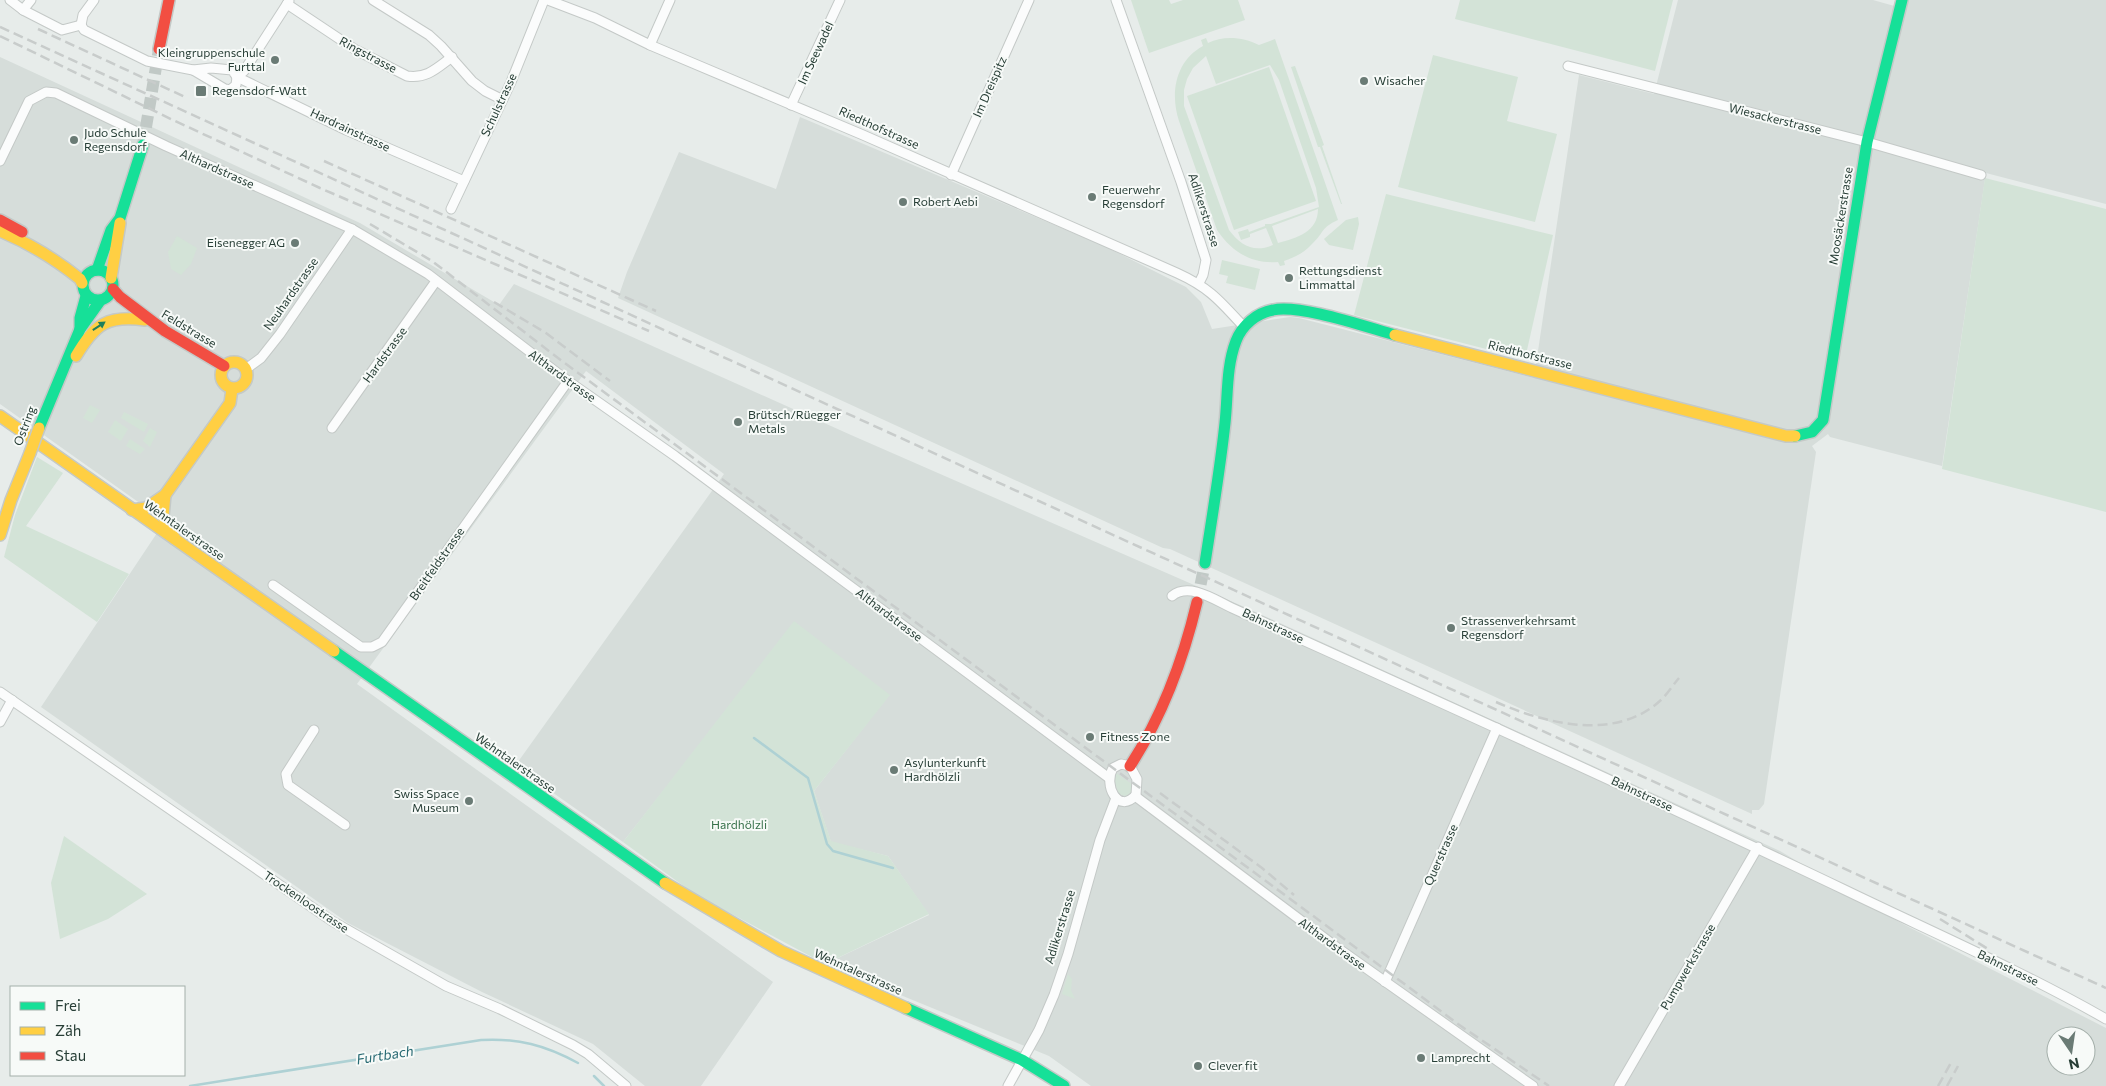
<svg xmlns="http://www.w3.org/2000/svg" width="2106" height="1086" font-family="Commissioner,sans-serif">
	<style>
		.built { fill: #d6ddda; fill-rule: evenodd }
		.green { fill: #d3e3d7; fill-rule: evenodd }
		.lines { fill: none; stroke-linecap: round; stroke-linejoin: round }
		.stream { stroke: #aed1d4; stroke-width: 2.5 }
		.secondary-tunnel { stroke: #c1c9c6; stroke-width: 12; stroke-dasharray: 12 6; stroke-linecap: butt }
		.street-casing { stroke: #c4c9c7; stroke-width: 11 }
		.fast-casing { stroke: #c4c9c7; stroke-width: 14 }
		.slow-casing { stroke: #c4c9c7; stroke-width: 14 }
		.jam-casing { stroke: #c4c9c7; stroke-width: 14 }
		.street { stroke: #fbfcfc; stroke-width: 9 }
		.fast { stroke: #16e098; stroke-width: 11 }
		.slow { stroke: #ffcf43; stroke-width: 11 }
		.jam { stroke: #f24e42; stroke-width: 11 }
		.rail { stroke: #c8cccb; stroke-width: 2.5; stroke-dasharray: 10 5; stroke-linecap: butt }
		.slow-bridge-casing { stroke: #c4c9c7; stroke-width: 14; stroke-linecap: butt }
		.slow-bridge { stroke: #ffcf43; stroke-width: 11 }
		.oneway { fill: #207f5d }
		.poi-dot { fill: #6a7b75; stroke: #f7faf8; stroke-width: 2 }
		.labels { text-anchor: middle; stroke-width: 4; stroke-linejoin: round; paint-order: stroke }
		.poi-label { font-size: 12px; fill: #273e36; stroke: #f7faf8; text-anchor: start }
		.street-label { font-size: 12px; fill: #273e36; stroke: #f7faf8 }
		.park-label { font-size: 12px; fill: #367049; stroke: #f7faf8 }
		.water-label { font-size: 14px; font-style: italic; fill: #286a73; stroke: #f7faf8 }
	</style>
	<rect width="100%" height="100%" fill="#e7ecea"/>
	<g class="built">
		<polygon points="1678,0 1873,0 1905,9 1907,0 2106,0 2106,204 1986,173 1942,466 1830,437 1828,434 1812,446 1816,452 1764,804 1759,810 1752,810 1752,814 1170,549 1163,548 618,298 627,272 679,152 776,189 800,117 1104,246 1186,287 1201,302 1212,329 1290,317 1299,318 1534,378 1579,75 1654,94"/>
		<path d="M0 57 360 223 499 305 514 284 851 435 1249 609 1780 851 1901 923 2106 1028V1086H1091L1049 1056 825 964 929 915 888 856 831 842 814 791 889 695 749 682 623 842 515 766 724 474 586 371 357 684 773 982 701 1086H645L593 1044 482 992 348 923 41 707 165 521 0 404ZM2056 1036H2086V1066H2056Z"/>
	</g>
	<g class="green">
		<polygon points="1131,0 1169,0 1171,4 1183,0 1238,0 1245,20 1149,53"/>
		<polygon points="1460,0 1673,0 1655,71 1455,19"/>
		<path d="M1206 38 1208 43C1224 35 1243 37 1259 45L1275 39 1338 220C1320 228 1325 232 1312 244 1304 253 1295 257 1284 261L1285 265 1280 266 1278 262C1251 264 1232 252 1217 230L1179 121C1170 94 1175 61 1203 46L1201 40ZM1206 56 1216 84 1270 65 1279 80 1316 188 1319 207 1271 224H1265V226L1249 232 1248 229 1238 232 1241 240 1250 237V234L1266 228 1273 245C1254 253 1241 246 1229 230L1184 106V90L1187 79 1193 68ZM1318 209C1318 232 1297 238 1278 243L1272 226Z"/>
		<polygon points="1433,55 1518,77 1507,121 1557,134 1535,222 1398,187"/>
		<polygon points="1295,66 1324,145 1322,146 1342,204 1341,204 1320,147 1318,147 1291,67"/>
		<polygon points="1269,67 1316,201 1234,230 1187,96"/>
		<polygon points="1985,178 2106,209 2106,512 1942,469"/>
		<polygon points="1386,194 1553,235 1525,359 1354,315"/>
		<polygon points="1358,217 1359,224 1353,250 1329,245 1324,239 1346,220"/>
		<polygon points="177,236 197,248 191,264 181,275 171,269 168,252"/>
		<polygon points="1222,260 1260,269 1255,290 1226,283 1228,276 1219,274"/>
		<polygon points="90,405 100,410 92,423 83,418"/>
		<polygon points="124,412 148,424 144,432 121,418"/>
		<polygon points="115,420 128,429 121,441 108,432"/>
		<polygon points="150,428 157,432 150,447 143,441"/>
		<polygon points="130,439 145,449 140,454 126,446"/>
		<polygon points="37,457 63,473 26,526 129,574 97,622 4,557 15,515"/>
		<polygon points="794,621 890,695 814,791 831,841 888,856 929,914 825,964 696,895 623,842"/>
		<path d="M1116 773 1133 785 1132 791 1127 796 1120 795C1116 788 1113 781 1116 773Z"/>
		<polygon points="64,836 147,894 108,919 60,939 51,883"/>
		<polygon points="1068,974 1072,979 1071,990 1075,999 1062,994"/>
	</g>
	<g class="lines">
		<g class="stream">
			<polyline points="754,738 808,778 827,844 833,851 893,868"/>
			<polyline points="594,1076 604,1086"/>
			<path d="M190 1086 481 1040C518 1038 545 1045 578 1063"/>
		</g>
		<g class="secondary-tunnel">
			<polyline points="143,145 159,49"/>
			<polyline points="1197,602 1205,563"/>
		</g>
		<g class="street-casing">
			<g id="street">
				<polyline points="10,0 23,10 62,30 81,25"/>
				<polyline points="373,0 429,35 441,46 472,81 485,91 501,99"/>
				<path d="M548 0 595 18 650 45 863 135 1177 273C1210 288 1220 301 1244 327"/>
				<polyline points="1116,0 1181,182 1206,260 1203,275 1199,283"/>
				<path d="M287 4 356 50 407 76C427 79 437 68 452 57"/>
				<polyline points="23,10 31,0"/>
				<polyline points="81,25 84,30 147,61 193,70 211,68 232,70 237,77 346,130 464,181"/>
				<polyline points="81,25 83,15 94,0"/>
				<polyline points="650,45 670,0"/>
				<polyline points="1568,66 1867,142 1981,175"/>
				<polyline points="193,70 225,89 230,90 236,85 237,77"/>
				<polyline points="237,77 244,71 289,1"/>
				<polyline points="791,105 840,0"/>
				<polyline points="0,161 29,101 46,92 56,93 166,146 352,229 428,274 568,381 675,456 1109,778"/>
				<polyline points="951,175 1029,0"/>
				<polyline points="451,209 511,82 544,0"/>
				<polyline points="246,369 261,358 280,334 352,229"/>
				<polyline points="332,428 436,281"/>
				<polyline points="273,585 361,647 372,647 382,642 568,381"/>
				<path d="M1172 596C1189 582 1215 600 1232 608 1437 701 1642 793 1845 890 1932 932 2022 971 2106 1019"/>
				<polyline points="0,692 332,921 446,986 500,1009 573,1045 588,1054 626,1086"/>
				<polyline points="0,722 12,700"/>
				<polyline points="314,730 286,774 288,785 345,825"/>
				<path d="M1121 764 1130 766 1137 779 1136 795C1118 815 1103 785 1113 768Z"/>
				<polyline points="1135,796 1339,949 1533,1086"/>
				<polyline points="1385,982 1497,728"/>
				<polyline points="1008,1086 1039,1030 1054,995 1068,954 1100,840 1116,798"/>
				<polyline points="1619,1086 1758,847"/>
			</g>
		</g>
		<g class="fast-casing">
			<g id="fast">
				<circle cx="98" cy="285" r="15"/>
				<polyline points="97,270 111,230 120,218 143,145"/>
				<polyline points="80,329 80,318 86,296"/>
				<polyline points="39,428 80,329 100,301"/>
				<polyline points="1795,436 1812,432 1823,420 1867,142 1902,0"/>
				<path d="M1205 563C1212 517 1220 470 1225 423 1228 396 1226 367 1236 341 1242 325 1257 313 1273 310 1300 304 1366 327 1395 335"/>
				<polyline points="334,651 665,883"/>
				<polyline points="906,1008 1022,1060 1064,1086"/>
			</g>
		</g>
		<g class="slow-casing">
			<g id="slow">
				<path d="M0 231C31 244 54 258 80 279L82 283"/>
				<polyline points="111,278 120,223"/>
				<polyline points="1395,335 1786,436 1795,436"/>
				<path d="M76 356C95 324 107 315 145 320"/>
				<circle cx="234" cy="375" r="13"/>
				<polyline points="0,416 334,651"/>
				<polyline points="165,495 163,516 175,539"/>
				<polyline points="132,510 146,508 165,495 230,403 232,389"/>
				<polyline points="0,535 11,500 30,453"/>
				<polyline points="665,883 781,951 906,1008"/>
			</g>
		</g>
		<g class="jam-casing">
			<g id="jam">
				<polyline points="159,49 169,0"/>
				<polyline points="0,220 22,232"/>
				<polyline points="113,289 120,297 165,331 224,366"/>
				<path d="M1130 766C1163 715 1183 661 1197 602"/>
			</g>
		</g>
		<use href="#street" class="street"/>
		<use href="#fast" class="fast"/>
		<use href="#slow" class="slow"/>
		<use href="#jam" class="jam"/>
		<g class="rail">
			<polyline points="0,27 2106,988"/>
			<polyline points="38,29 185,97"/>
			<polyline points="0,36 175,121 320,188 649,331"/>
			<polyline points="324,161 656,311"/>
			<polyline points="370,224 432,261 558,358 1320,921 1458,1024 1549,1086"/>
			<polyline points="494,302 546,333 610,381"/>
			<path d="M1496 702C1546 724 1617 742 1662 699 1668 693 1673 685 1679 678"/>
			<polyline points="1160,793 1262,868 1294,895"/>
			<polyline points="1940,919 1988,949"/>
			<polyline points="1938,1086 1952,1061"/>
			<polyline points="1947,1086 1958,1066"/>
		</g>
		<g class="slow-bridge-casing">
			<polyline id="slow-bridge" points="30,453 39,428"/>
		</g>
		<use href="#slow-bridge" class="slow-bridge"/>
	</g>
	<defs><path id="oneway-solid" d="M-6-.8H1V-3.2L6.5 0L1 3.2V.8H-6Z" transform="scale(1.25)"/></defs>
	<use class="oneway" href="#oneway-solid" transform="translate(99 326) rotate(-34)"/>
	<g class="poi-dot">
		<circle cx="275" cy="60" r="5"/>
		<circle cx="1364" cy="81" r="5"/>
		<rect x="195" y="85" width="12" height="12" rx="2.5"/>
		<circle cx="74" cy="140" r="5"/>
		<circle cx="1092" cy="197" r="5"/>
		<circle cx="903" cy="202" r="5"/>
		<circle cx="295" cy="243" r="5"/>
		<circle cx="1289" cy="278" r="5"/>
		<circle cx="738" cy="422" r="5"/>
		<circle cx="1451" cy="628" r="5"/>
		<circle cx="1090" cy="737" r="5"/>
		<circle cx="894" cy="770" r="5"/>
		<circle cx="469" cy="801" r="5"/>
		<circle cx="1421" cy="1058" r="5"/>
		<circle cx="1198" cy="1066" r="5"/>
	</g>
	<g class="labels">
		<g class="poi-label">
			<text x="265" y="57" text-anchor="end">Kleingruppenschule<tspan x="265" dy="14">Furttal</tspan></text>
			<text x="1374" y="85">Wisacher</text>
			<text x="212" y="95">Regensdorf-Watt</text>
			<text x="84" y="137">Judo Schule<tspan x="84" dy="14">Regensdorf</tspan></text>
			<text x="1102" y="194">Feuerwehr<tspan x="1102" dy="14">Regensdorf</tspan></text>
			<text x="913" y="206">Robert Aebi</text>
			<text x="285" y="247" text-anchor="end">Eisenegger AG</text>
			<text x="1299" y="275">Rettungsdienst<tspan x="1299" dy="14">Limmattal</tspan></text>
			<text x="748" y="419">Brütsch/Rüegger<tspan x="748" dy="14">Metals</tspan></text>
			<text x="1461" y="625">Strassenverkehrsamt<tspan x="1461" dy="14">Regensdorf</tspan></text>
			<text x="1100" y="741">Fitness Zone</text>
			<text x="904" y="767">Asylunterkunft<tspan x="904" dy="14">Hardhölzli</tspan></text>
			<text x="459" y="798" text-anchor="end">Swiss Space<tspan x="459" dy="14">Museum</tspan></text>
			<text x="1431" y="1062">Lamprecht</text>
			<text x="1208" y="1070">Clever fit</text>
		</g>
		<g class="street-label">
			<text transform="translate(816 53) rotate(-65)" y="4">Im Seewadel</text>
			<text transform="translate(368 55) rotate(28)" y="4">Ringstrasse</text>
			<text transform="translate(990 87) rotate(-66)" y="4">Im Dreispitz</text>
			<text transform="translate(499 105) rotate(-65)" y="4">Schulstrasse</text>
			<text transform="translate(1775 119) rotate(14)" y="4">Wiesackerstrasse</text>
			<text transform="translate(879 128) rotate(24)" y="4">Riedthofstrasse</text>
			<text transform="translate(350 130) rotate(25)" y="4">Hardrainstrasse</text>
			<text transform="translate(217 169) rotate(24)" y="4">Althardstrasse</text>
			<text transform="translate(1204 210) rotate(72)" y="4">Adlikerstrasse</text>
			<text transform="translate(1841 216) rotate(-81)" y="4">Moosäckerstrasse</text>
			<text transform="translate(291 294) rotate(-55)" y="4">Neuhardstrasse</text>
			<text transform="translate(189 329) rotate(31)" y="4">Feldstrasse</text>
			<text transform="translate(385 355) rotate(-54)" y="4">Hardstrasse</text>
			<text transform="translate(1530 355) rotate(14)" y="4">Riedthofstrasse</text>
			<text transform="translate(562 376) rotate(36)" y="4">Althardstrasse</text>
			<text transform="translate(25 426) rotate(-69)" y="4">Ostring</text>
			<text transform="translate(184 530) rotate(35)" y="4">Wehntalerstrasse</text>
			<text transform="translate(437 564) rotate(-55)" y="4">Breitfeldstrasse</text>
			<text transform="translate(889 615) rotate(37)" y="4">Althardstrasse</text>
			<text transform="translate(1273 626) rotate(25)" y="4">Bahnstrasse</text>
			<text transform="translate(515 763) rotate(35)" y="4">Wehntalerstrasse</text>
			<text transform="translate(1642 794) rotate(25)" y="4">Bahnstrasse</text>
			<text transform="translate(1441 855) rotate(-66)" y="4">Querstrasse</text>
			<text transform="translate(306 902) rotate(34)" y="4">Trockenloostrasse</text>
			<text transform="translate(1060 927) rotate(-73)" y="4">Adlikerstrasse</text>
			<text transform="translate(1332 944) rotate(36)" y="4">Althardstrasse</text>
			<text transform="translate(1688 967) rotate(-60)" y="4">Pumpwerkstrasse</text>
			<text transform="translate(2008 968) rotate(26)" y="4">Bahnstrasse</text>
			<text transform="translate(858 972) rotate(24)" y="4">Wehntalerstrasse</text>
		</g>
		<g class="park-label">
			<text x="739" y="829">Hardhölzli</text>
		</g>
		<g class="water-label">
			<text transform="translate(385 1055) rotate(-9)" y="5">Furtbach</text>
		</g>
	</g>
	<rect x="10" y="986" width="175" height="90" fill="#f7faf8" stroke="#a4afaa"/>
	<rect x="20" y="1002" width="25" height="8" fill="#16e098" stroke="#a4afaa"/>
	<text x="55" y="1011" font-size="15" fill="#273e36">Frei</text>
	<rect x="20" y="1027" width="25" height="8" fill="#ffcf43" stroke="#a4afaa"/>
	<text x="55" y="1036" font-size="15" fill="#273e36">Zäh</text>
	<rect x="20" y="1052" width="25" height="8" fill="#f24e42" stroke="#a4afaa"/>
	<text x="55" y="1061" font-size="15" fill="#273e36">Stau</text>
	<g transform="translate(2071 1051) rotate(167)"><circle r="24" fill="#f7faf8" stroke="#a4afaa"/>
	<path d="M0-4L9 19L0 12L-9 19Z" fill="#6a7b75"/>
	<text y="-8" font-size="14" font-weight="bold" text-anchor="middle" fill="#273e36">N</text>
	</g>
</svg>
